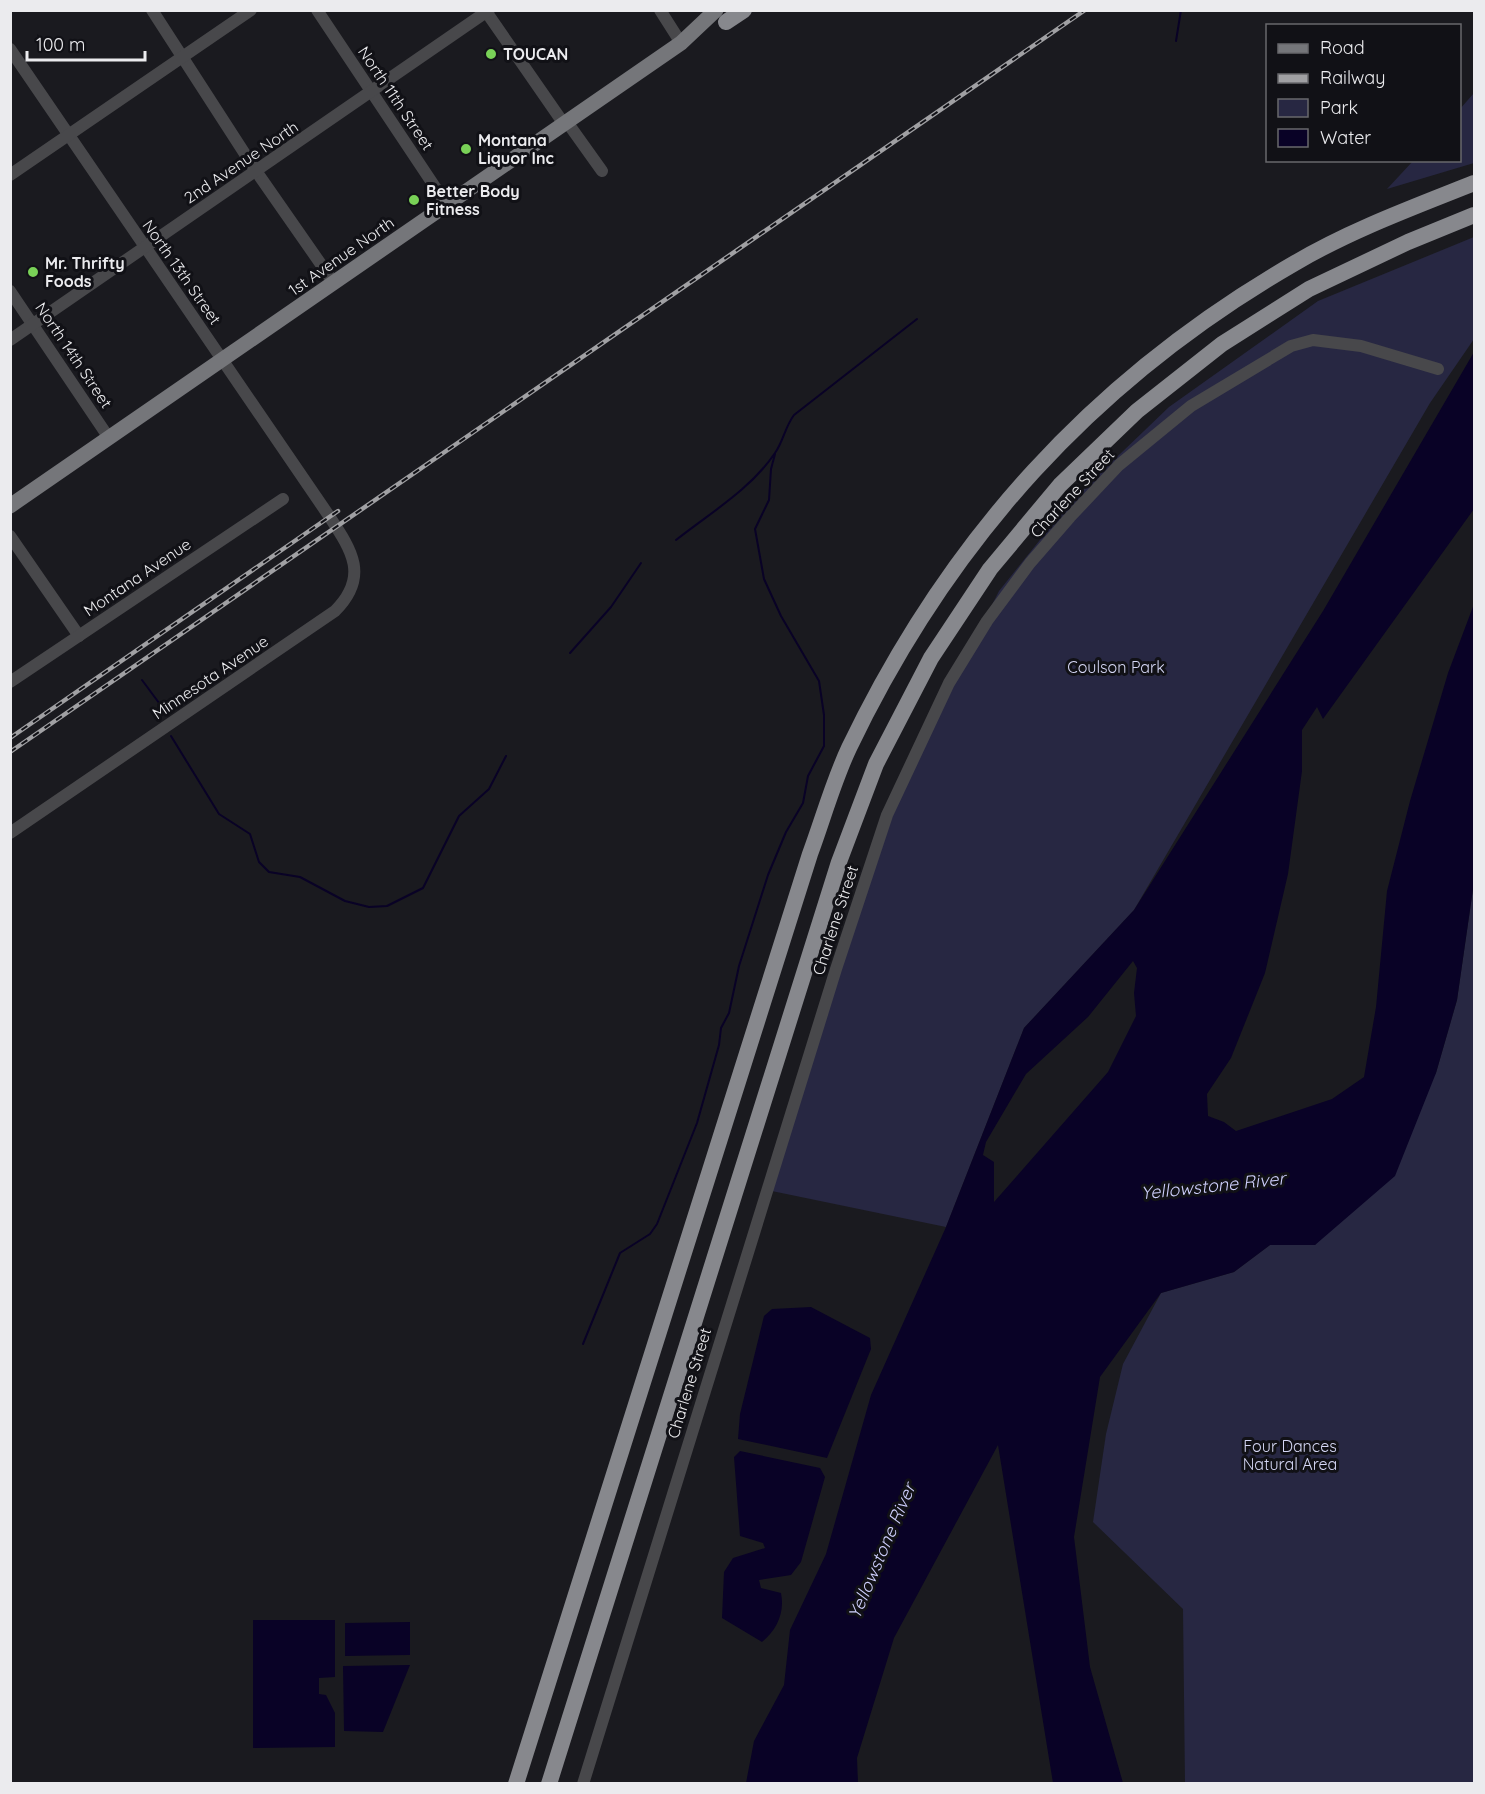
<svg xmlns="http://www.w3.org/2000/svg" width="1485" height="1794" font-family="Quicksand,sans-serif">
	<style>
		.green { fill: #272742 }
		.water { fill: #090226; fill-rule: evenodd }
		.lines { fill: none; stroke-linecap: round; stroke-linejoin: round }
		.stream { stroke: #090226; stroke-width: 2 }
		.minor { stroke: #48484b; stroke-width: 12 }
		.major { stroke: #75767a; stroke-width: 15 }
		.highway { stroke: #87888d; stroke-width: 16 }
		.rail-casing { stroke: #a0a0a3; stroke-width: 4.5 }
		.rail { stroke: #111116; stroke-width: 2; stroke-dasharray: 7; stroke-linecap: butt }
		.poi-dot { fill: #79d157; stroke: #111116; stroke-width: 2 }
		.labels { text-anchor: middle; stroke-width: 6; stroke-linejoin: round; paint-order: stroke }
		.poi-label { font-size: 16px; font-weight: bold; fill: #ebebee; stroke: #111116; text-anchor: start }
		.street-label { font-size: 16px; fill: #ebebee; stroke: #111116 }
		.park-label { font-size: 16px; fill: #d5d7f5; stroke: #111116 }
		.water-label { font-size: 18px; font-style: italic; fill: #cecffc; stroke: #111116 }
	</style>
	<rect width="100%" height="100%" fill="#1a1a1f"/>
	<g class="green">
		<polygon points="1474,93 1474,163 1387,189 1413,161 1460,160 1460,109"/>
		<polygon points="1474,237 1474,339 1430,403 1134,910 1024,1028 946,1227 767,1190 887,815 999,591 1072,500 1169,407 1318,301"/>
		<polygon points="1474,882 1474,1783 1185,1783 1183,1609 1093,1522 1106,1434 1123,1364 1161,1293 1234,1272 1270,1245 1315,1245 1436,1073 1457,1000"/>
	</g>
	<g class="water">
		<path d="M1474 352V509L1323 719 1317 707 1302 730V771L1288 874 1265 973 1231 1058 1207 1094 1208 1116 1224 1122 1236 1131 1332 1099 1364 1077 1376 1007 1387 891 1410 801 1448 673 1474 604V882L1457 1000 1436 1073 1395 1176 1315 1245H1270L1234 1272 1161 1293 1100 1377 1074 1537 1090 1667 1123 1783H1053L998 1445 894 1638 857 1758 858 1783H746L754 1741 784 1685 790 1630 826 1554 871 1395 946 1227 1024 1028 1134 910 1323 611ZM1133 961 1137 968 1134 993 1136 1016 1108 1072 994 1202V1162L983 1155 986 1142 1026 1074 1088 1017Z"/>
		<polygon points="811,1307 870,1338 871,1349 827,1458 738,1439 740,1414 764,1316 772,1309"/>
		<path d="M740 1451 820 1468 825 1477 801 1562 791 1575 759 1580 761 1588 781 1593C785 1612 777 1630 762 1642L722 1618 724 1572 733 1558 765 1548 763 1543 740 1536 734 1457Z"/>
		<polygon points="253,1620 335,1620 335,1677 319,1678 319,1694 326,1695 335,1713 335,1747 253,1748"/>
		<polygon points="410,1622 410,1655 345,1656 345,1623"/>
		<polygon points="410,1665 383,1732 344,1731 343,1666"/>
	</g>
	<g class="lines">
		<g class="stream">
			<polyline points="1176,41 1181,10"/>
			<path d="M676 540C710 513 750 490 775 453 783 442 785 427 794 415L917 319"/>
			<polyline points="570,653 611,607 641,563"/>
			<polyline points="142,680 165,711"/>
			<polyline points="171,736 219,814 250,834 259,862 269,872 300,877 345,901 369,907 387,906 423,888 459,816 489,789 506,756"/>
			<polyline points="583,1344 620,1253 650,1234 657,1224 697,1123 719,1045 721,1028 729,1013 739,966 768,875 786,832 803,803 808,776 824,746 824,715 819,681 781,616 764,579 755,529 769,500 771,469 775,454"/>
		</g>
		<g class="minor">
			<polyline points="152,10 256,171 334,283"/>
			<polyline points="317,10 447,205"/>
			<polyline points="485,10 564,124"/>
			<polyline points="660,10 681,43"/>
			<path d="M10 49 327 513C350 548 371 575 335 611L10 833"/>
			<polyline points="567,122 602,171"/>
			<polyline points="10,175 251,10"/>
			<polyline points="10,291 109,438"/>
			<polyline points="10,340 489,10"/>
			<polyline points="10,536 79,636"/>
			<polyline points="10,682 283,499"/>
			<polyline points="583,1784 836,969 887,815 949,683 987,621 1030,563 1070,517 1119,465 1191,406 1291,346 1313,340 1361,346 1438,369"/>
		</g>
		<polyline class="major" points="10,506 681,43 716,10"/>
		<g class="highway">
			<polyline points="726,22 744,10"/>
			<path d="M516 1784 810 854C823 819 833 782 849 748 949 539 1094 379 1295 263 1351 230 1414 207 1474 183"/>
			<polyline points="549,1784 839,862 876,764 931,658 990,569 1060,485 1137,411 1222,344 1309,289 1408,242 1474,215"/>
		</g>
		<g class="rail-casing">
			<g id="rail">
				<polyline points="10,738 338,511"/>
				<polyline points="10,752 1085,10"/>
			</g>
		</g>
		<use href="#rail" class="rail"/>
	</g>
	<g class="poi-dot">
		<circle cx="491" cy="54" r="6"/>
		<circle cx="466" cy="149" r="6"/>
		<circle cx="414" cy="200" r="6"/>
		<circle cx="33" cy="272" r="6"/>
	</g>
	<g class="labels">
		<g class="poi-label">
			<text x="503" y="60">TOUCAN</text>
			<text x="478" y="146">Montana<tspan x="478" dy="18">Liquor Inc</tspan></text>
			<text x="426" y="197">Better Body<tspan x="426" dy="18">Fitness</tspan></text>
			<text x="45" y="269">Mr. Thrifty<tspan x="45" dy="18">Foods</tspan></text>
		</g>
		<g class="street-label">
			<text transform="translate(396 98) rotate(56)" y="6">North 11th Street</text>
			<text transform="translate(241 162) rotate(-34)" y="6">2nd Avenue North</text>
			<text transform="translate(341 256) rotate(-35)" y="6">1st Avenue North</text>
			<text transform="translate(182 272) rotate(55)" y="6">North 13th Street</text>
			<text transform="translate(74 355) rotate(56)" y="6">North 14th Street</text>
			<text transform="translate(1072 493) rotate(-47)" y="6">Charlene Street</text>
			<text transform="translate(137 577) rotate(-34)" y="6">Montana Avenue</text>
			<text transform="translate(210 677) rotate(-34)" y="6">Minnesota Avenue</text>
			<text transform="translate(835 920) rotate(-72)" y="6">Charlene Street</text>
			<text transform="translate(689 1383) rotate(-73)" y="6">Charlene Street</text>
		</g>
		<g class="park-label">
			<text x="1116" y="673">Coulson Park</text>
			<text x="1290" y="1452">Four Dances<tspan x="1290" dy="18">Natural Area</tspan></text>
		</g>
		<g class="water-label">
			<text transform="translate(1213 1186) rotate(-6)" y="6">Yellowstone River</text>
			<text transform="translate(882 1551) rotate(-67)" y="6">Yellowstone River</text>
		</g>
	</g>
	<rect width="1485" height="1794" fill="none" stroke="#ebebee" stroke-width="24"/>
	<rect x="1266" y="24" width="195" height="138" fill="#111116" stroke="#68686c" stroke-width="1.5"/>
	<rect x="1278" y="44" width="30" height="9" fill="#75767a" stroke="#68686c" stroke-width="1.5"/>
	<text x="1320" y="54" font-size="18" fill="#ebebee">Road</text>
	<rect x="1278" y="74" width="30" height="9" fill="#a0a0a3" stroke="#68686c" stroke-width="1.5"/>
	<text x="1320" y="84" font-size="18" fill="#ebebee">Railway</text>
	<rect x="1278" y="99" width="30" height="18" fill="#272742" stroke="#68686c" stroke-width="1.5"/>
	<text x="1320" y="114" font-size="18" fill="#ebebee">Park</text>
	<rect x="1278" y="129" width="30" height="18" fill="#090226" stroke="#68686c" stroke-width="1.5"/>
	<text x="1320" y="144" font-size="18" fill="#ebebee">Water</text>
	<path d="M27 51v9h118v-9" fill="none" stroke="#ebebee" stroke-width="3"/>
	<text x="36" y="51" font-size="18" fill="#ebebee" stroke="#111116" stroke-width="4.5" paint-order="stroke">100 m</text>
</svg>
